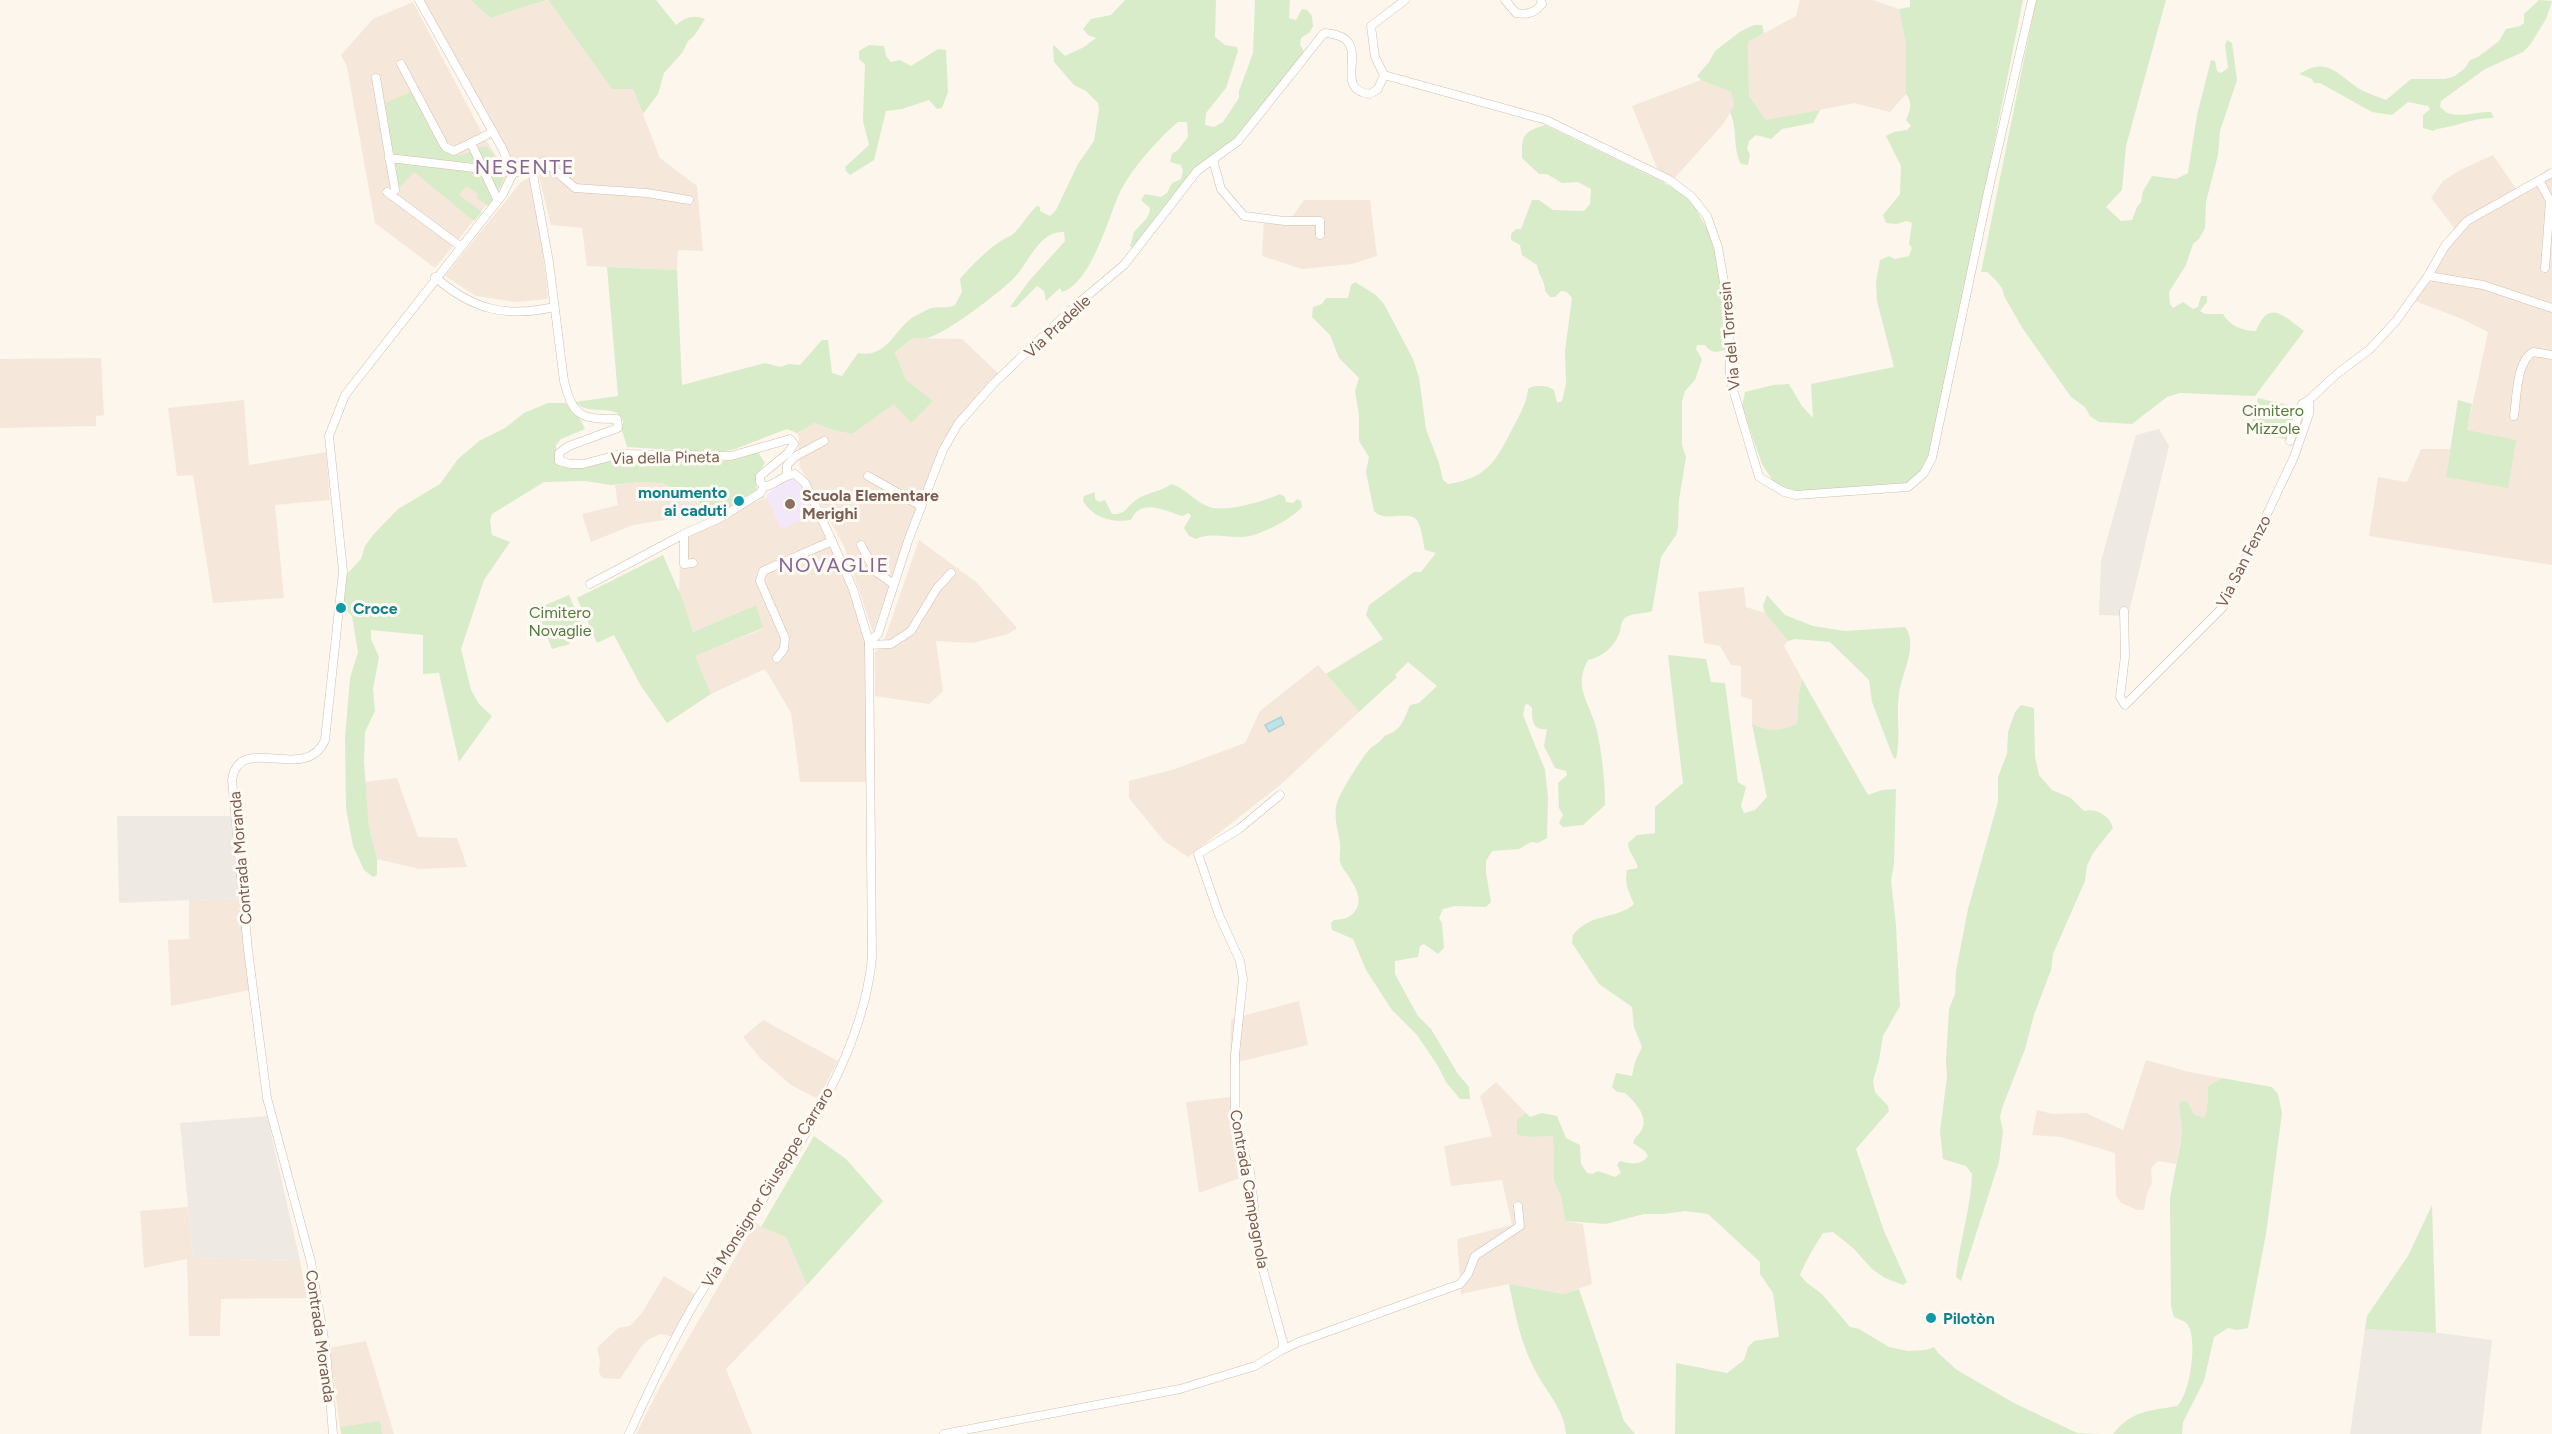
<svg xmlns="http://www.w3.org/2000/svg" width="2552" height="1434" font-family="Figtree,sans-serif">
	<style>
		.residential { fill: #f5e8da }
		.industrial { fill: #efe9e4 }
		.education { fill: #f3e8fa }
		.green { fill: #d8ecc9 }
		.water { fill: #bfe3e8; stroke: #a5d3da; stroke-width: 1.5 }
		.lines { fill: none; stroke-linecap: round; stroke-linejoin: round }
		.minor-casing { stroke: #d1beb0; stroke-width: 9 }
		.minor { stroke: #fff; stroke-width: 8 }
		.culture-dot { fill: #0f9aa8; stroke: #fffaf3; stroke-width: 2 }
		.education-dot { fill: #8d6e63; stroke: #fffaf3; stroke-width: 2 }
		.labels { text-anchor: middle; stroke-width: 6; stroke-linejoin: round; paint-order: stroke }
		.street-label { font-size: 16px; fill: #7a5c4d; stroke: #fffaf3 }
		.park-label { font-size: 16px; fill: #537a41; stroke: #fffaf3 }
		.culture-label { font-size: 16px; font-weight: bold; fill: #0d838f; stroke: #fffaf3; text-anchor: start }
		.education-label { font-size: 16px; font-weight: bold; fill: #785e54; stroke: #fffaf3; text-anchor: start }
		.quarter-label { font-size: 20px; letter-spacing: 1.5px; fill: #846695; stroke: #fffaf3 }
	</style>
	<rect width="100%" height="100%" fill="#fdf6ec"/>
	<g class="residential">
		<polygon points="423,0 471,0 490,18 548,0 612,89 633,89 660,158 697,186 703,251 678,250 677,270 587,266 582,228 551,225 538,173 534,169 516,172"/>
		<polygon points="1800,0 1873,0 1899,9 1906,44 1906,94 1890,112 1854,103 1766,121 1749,96 1748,42 1796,16"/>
		<polygon points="413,2 483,135 509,177 435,268 375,223 347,67 341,55 373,19"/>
		<polygon points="1701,80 1731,92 1734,106 1724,123 1672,181 1659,173 1632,106"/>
		<polygon points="2493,155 2517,190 2552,174 2552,565 2369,536 2378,477 2407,482 2421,449 2450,449 2447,477 2467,430 2488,332 2462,319 2412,300 2436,255 2455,229 2431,198 2443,181 2460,170"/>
		<polygon points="530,177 540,222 548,299 516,302 476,296 445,276 521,182"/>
		<polygon points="1304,200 1370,200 1377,256 1352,264 1302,269 1262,256 1264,218 1292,217"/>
		<polygon points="913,338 962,339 1000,375 959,422 901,552 873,632 844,546 800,467 798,448 799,437 797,433 815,423 833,430 852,434 894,403 912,423 906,380 895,354"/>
		<polygon points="101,358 104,415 96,416 96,426 0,428 0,359"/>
		<polygon points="244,400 249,465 326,452 330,500 275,505 284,598 213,603 193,475 177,476 168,408"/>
		<polygon points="797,478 846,576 862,627 867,652 867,782 800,782 791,713 765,669 711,694 694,656 763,629 756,605 693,632 679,595 681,531 768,497"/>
		<polygon points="639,482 662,483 685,492 710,513 633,525 591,542 582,514 618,505 615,485"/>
		<polygon points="919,540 976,582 1017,628 1008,634 973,643 936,641 943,691 929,704 875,696 875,652 882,647"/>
		<polygon points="1744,587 1746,607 1765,613 1788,641 1784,646 1802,679 1799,692 1797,723 1784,730 1767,730 1752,724 1752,700 1741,696 1741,666 1731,665 1720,646 1704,643 1698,592"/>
		<polygon points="1318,665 1359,712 1279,786 1188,857 1164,841 1129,798 1129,781 1175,769 1245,743 1260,711"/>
		<polygon points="397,778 418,837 457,838 467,867 419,869 377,859 369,827 365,782"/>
		<polygon points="241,898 250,990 171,1006 168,940 189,939 189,900"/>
		<polygon points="1299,1001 1308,1045 1230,1064 1231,1019"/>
		<polygon points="763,1020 838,1061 818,1099 791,1085 761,1059 743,1037"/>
		<polygon points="2146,1060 2189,1072 2222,1078 2208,1086 2207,1111 2204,1119 2195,1115 2187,1101 2179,1107 2182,1130 2176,1164 2158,1161 2151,1168 2152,1183 2147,1193 2144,1210 2137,1210 2121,1203 2116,1196 2115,1153 2061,1137 2032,1135 2037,1110 2053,1114 2086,1113 2123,1130"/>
		<polygon points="1496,1082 1526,1113 1517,1120 1533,1137 1553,1136 1554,1181 1561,1196 1565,1221 1583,1224 1592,1284 1563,1294 1509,1284 1461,1294 1457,1239 1512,1225 1502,1180 1451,1186 1444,1146 1492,1136 1480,1096"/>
		<polygon points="1230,1097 1248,1175 1199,1193 1186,1102"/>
		<polygon points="188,1207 193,1258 300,1261 307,1298 221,1299 220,1336 189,1336 187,1259 144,1268 140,1211"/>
		<polygon points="756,1222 761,1227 786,1237 807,1285 726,1369 752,1434 636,1434 661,1385"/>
		<polygon points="664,1276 696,1295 674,1337 661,1334 649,1339 641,1347 620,1379 602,1378 599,1372 600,1360 597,1348 618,1328 630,1326 642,1313"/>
		<polygon points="366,1341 394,1434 341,1434 329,1348"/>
	</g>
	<g class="industrial">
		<polygon points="2159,429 2169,446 2128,616 2099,615 2101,561 2136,435"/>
		<polygon points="117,816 231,816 241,898 119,903"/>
		<polygon points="267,1116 300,1261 193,1258 180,1123"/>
		<polygon points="2365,1329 2440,1333 2492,1340 2481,1434 2350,1434"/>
	</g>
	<polygon class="education" points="790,477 797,479 815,514 781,529 766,495"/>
	<g class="green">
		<polygon points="471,0 547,0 490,18"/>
		<path d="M548 0H656L676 25C684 18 694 14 705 19L694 36 688 41 682 53 664 73 658 94 643 114 633 89H612Z"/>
		<path d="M1125 0H1216L1215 37 1225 45 1237 47 1238 51 1226 88 1206 113 1205 125 1214 127 1223 122 1239 98V91L1253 53 1255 0H1290L1289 18 1296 20 1302 9 1307 10 1312 16 1313 26 1310 32 1301 38 1300 45 1305 53 1239 136 1200 168 1135 250 1130 246 1134 232 1147 218 1150 211V208L1141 200 1145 194 1161 197 1167 193 1172 183 1181 179 1183 171 1181 165 1170 162 1172 154 1178 150 1188 137 1187 122H1178C1158 139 1131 169 1119 194 1108 219 1091 283 1062 292L1060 288 1046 301 1044 291 1037 286 1016 307H1010L1029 281 1065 241 1064 232C1038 231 1029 264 1012 280 997 294 946 334 927 338 923 339 918 338 913 338L895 353 906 380 933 401 911 423 894 404 852 434 833 430 815 423 797 433 787 429 735 449 715 453 627 447C626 441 622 434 622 428 621 421 625 426 622 419 616 403 589 417 575 402L618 396 607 267 677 270 682 385 765 363 780 367 789 364 800 365 822 340H828L832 373 842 376 858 353C888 359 895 327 915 316 920 314 927 309 932 308 940 306 947 309 955 305L962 292 960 279C969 268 989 248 1001 241 1005 238 1009 237 1013 234 1023 225 1027 215 1037 206L1040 207V211L1050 216 1056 210 1078 164 1094 141 1099 109 1098 103 1086 91 1074 85 1054 62 1053 47 1054 45 1065 56 1084 47 1096 38 1088 35 1083 29 1091 19 1111 15Z"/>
		<path d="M1910 0H2023L1935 436 1930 454 1921 471 1907 484 1810 493 1790 492 1773 481 1762 464 1742 407 1745 392 1773 385 1789 384 1802 406 1813 418 1811 384 1894 367 1877 301 1876 282 1880 260 1889 256 1895 259 1909 256 1912 248 1909 244 1912 223 1907 221 1896 224 1886 223 1883 215 1900 194 1901 166 1886 136 1894 132 1907 130 1911 126 1906 120C1910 110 1913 103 1906 94V44L1899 9 1910 7Z"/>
		<path d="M2036 0H2166L2126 146 2122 190 2106 207 2121 221 2132 220 2137 207 2141 202 2143 191 2152 176 2176 179 2188 173 2197 115 2211 60 2215 61 2217 71 2221 73 2228 68 2225 45 2227 40 2232 43 2237 80 2220 131 2218 155 2206 202 2205 228 2199 239 2193 244 2186 265 2169 292 2170 304 2173 308 2183 302 2193 309 2198 307 2201 296H2207V302L2200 311 2205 314H2223C2229 325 2242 331 2256 331 2269 298 2284 316 2304 331L2255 396 2180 393 2167 397 2132 424 2099 422 2090 416 2085 407 2071 397 2023 329 2004 296C2004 287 1994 278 1987 272H1981Z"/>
		<path d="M2539 0 2552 1 2546 19 2530 45 2523 52 2485 69 2441 101 2440 107 2447 113C2463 118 2476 111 2491 112L2494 118C2474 117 2456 127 2436 129L2434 131 2423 128V115L2430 109 2428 106 2408 102 2392 115 2372 112 2320 83H2314L2312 79 2299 74C2325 58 2334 70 2355 86 2363 92 2376 96 2386 100L2411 79H2445L2455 76 2465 68 2470 60 2478 57 2499 41 2506 29 2520 26 2524 23V14Z"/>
		<path d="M1754 25H1762L1764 33 1748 42 1749 96 1766 120 1820 110 1813 123 1782 129 1771 139 1756 135 1749 141 1747 149 1750 154 1748 165 1741 164C1732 147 1738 129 1730 112L1734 106 1731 92 1701 80 1697 76 1709 62 1715 51 1741 31Z"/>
		<polygon points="869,45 884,46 886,56 891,62 900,60 911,66 938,49 946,50 948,92 942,108 937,109 929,100 902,109 886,111 874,160 850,175 846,171 845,167 869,145 863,121 865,64 859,59 859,51"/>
		<path d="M413 91C422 109 437 160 461 155 473 153 473 145 487 147 511 173 506 181 488 206L477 198 478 194 466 186 459 195 482 212 474 221 414 172 398 189 385 103Z"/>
		<path d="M1545 125 1659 180 1681 193 1693 204 1714 241 1724 291 1728 348C1719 353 1711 354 1705 345H1697L1696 349 1702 359 1695 380 1685 391 1682 402V445L1686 457 1679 500 1678 528 1676 535 1661 557 1652 611C1644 614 1629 613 1624 619 1621 622 1621 627 1620 632 1615 646 1603 657 1588 660 1572 689 1591 703 1597 731 1602 754 1605 780 1605 805L1583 825 1563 827 1559 823 1563 815 1559 808 1558 783 1567 775 1566 771 1555 768 1544 746 1547 729C1532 731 1532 719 1532 708L1528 704 1525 705 1523 715 1545 770 1548 798 1547 838 1538 843 1531 842 1519 849 1492 851 1486 861V873L1491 902 1486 907 1455 906 1443 909 1439 918 1442 923 1444 948 1438 954 1424 944 1420 946 1418 957 1395 961V974L1409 1000 1418 1016 1431 1029 1458 1074 1469 1087 1470 1099H1460L1446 1082 1438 1066 1417 1035 1392 1010 1366 970 1353 939 1332 930 1331 923 1334 920C1358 920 1365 901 1352 882 1349 875 1342 869 1340 862 1339 856 1341 849 1340 843 1338 829 1333 817 1337 803 1340 792 1360 761 1368 751 1373 745 1380 743 1384 736 1401 731 1404 720 1410 705L1419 703 1437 686 1408 662 1395 675 1397 677 1359 712 1326 674 1383 639 1366 615 1369 605 1414 572H1421L1436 553 1425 550C1423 542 1422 530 1418 522 1411 508 1386 524 1374 511L1366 472 1369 457 1359 441V415L1355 391 1359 378 1339 358 1330 335 1312 317 1313 307 1322 304 1326 298H1348L1351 285 1355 282 1376 295 1384 304 1413 359 1419 377 1426 429 1439 463 1443 480 1448 484C1492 478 1498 455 1517 420 1522 410 1527 401 1528 389 1535 384 1547 385 1554 390L1557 403 1562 401 1566 384 1565 351 1572 298 1567 292 1561 291 1555 297H1550L1545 291C1546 283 1538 274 1537 265L1522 255 1520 245 1511 240V234L1516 229H1521L1532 200H1539L1553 210 1584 211 1590 204 1591 189 1578 182 1562 183 1547 174H1539L1522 158C1522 136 1522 132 1545 125Z"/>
		<polygon points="2258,398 2297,407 2288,440 2250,431"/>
		<polygon points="2458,400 2472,404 2467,430 2516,440 2508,488 2446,477"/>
		<path d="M548 403H566C574 415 579 414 585 429L561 439 556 445V457L571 464 616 455 719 462 741 458 758 452 765 463C758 473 753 480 758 492L765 497 716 516 691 496 662 483 639 482 611 485 585 481 544 482 492 514 490 520 492 535 510 542 484 580 461 649 471 690 479 704 492 716 459 762 439 673 423 674V635L371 630V639L379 657 373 689 375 711 365 732 364 762 369 827 377 859V875L373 877 364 870 353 846 346 808 345 738 350 678 358 652 352 616 342 606 345 576 361 559 365 546 373 535 398 509 440 484 458 459 479 441 505 428 524 413Z"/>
		<path d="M1171 484C1186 488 1194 501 1207 506 1224 514 1264 501 1280 494L1285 497 1286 502 1293 503 1297 499 1301 501 1302 507C1292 519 1259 536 1243 537 1227 538 1211 532 1196 539L1189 536 1184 528 1191 516 1189 513 1182 516C1165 511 1141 497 1131 520 1112 523 1093 518 1083 501L1084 496 1095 492V499L1099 502 1105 500 1112 514C1126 515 1126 507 1136 500 1147 492 1161 492 1171 484Z"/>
		<polygon points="663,555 683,601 693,632 756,605 763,628 695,656 711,694 667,723 641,686 614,635 597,643 577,598"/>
		<polygon points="569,595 586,635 569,642 570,644 552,649 536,609"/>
		<path d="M1767 595 1785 615 1813 626 1845 631 1905 627C1919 645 1901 674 1899 694 1896 715 1901 738 1896 759L1893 757 1872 702 1869 680 1830 642 1795 639 1788 641 1765 613 1763 606Z"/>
		<path d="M1668 655 1706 659 1711 682 1725 683 1738 782 1746 787 1741 806 1744 813 1755 810 1767 797 1752 724C1769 731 1780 733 1797 723L1799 692 1802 679 1868 795 1882 790 1896 789 1894 864 1891 880 1896 925 1900 1006 1883 1036 1879 1060 1873 1081 1875 1092 1888 1106 1889 1111 1856 1149 1884 1231 1907 1282 1903 1285 1885 1278 1872 1269 1853 1248 1833 1232 1823 1233C1814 1247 1806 1260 1800 1275L1807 1283 1822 1294 1850 1327 1859 1329 1889 1347 1908 1351 1926 1350 1934 1347 1938 1353 1957 1370 2014 1403 2077 1433 2103 1434H1675L1676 1363 1727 1373 1744 1360 1748 1347 1754 1341 1779 1337 1773 1293 1760 1274V1262L1708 1214 1685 1211 1664 1214H1644L1606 1224 1565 1221 1561 1196 1554 1181 1553 1136 1533 1137 1517 1135V1120L1526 1113 1530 1117 1542 1113 1557 1116 1566 1138 1580 1145 1581 1164 1587 1173 1592 1174 1598 1171 1615 1177 1621 1173 1617 1165 1620 1161C1632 1164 1640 1166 1648 1156L1645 1151 1633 1143C1635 1136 1638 1136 1641 1131 1650 1117 1634 1101 1625 1093L1617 1092 1612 1087 1616 1073 1632 1076 1635 1062 1642 1047 1634 1027 1632 1007 1599 984 1572 943 1573 935C1591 912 1617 920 1634 904 1629 892 1624 885 1627 870L1638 868C1636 859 1628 852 1628 843L1637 835 1655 833V807L1683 783Z"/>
		<path d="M2021 705 2034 708 2035 757 2039 775 2052 790 2071 798 2084 811C2096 808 2110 816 2113 828L2093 853 2087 866 2085 881 2053 954 2051 970 2034 1015 2025 1049 2002 1108 2000 1117 2003 1131 1999 1162 1961 1281 1956 1277C1959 1242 1971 1209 1972 1174L1966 1166 1943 1159 1940 1131 1947 1077 1946 1061 1949 1009 1955 994 1956 971 1968 909 1998 802V777L2007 754 2008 732 2015 712Z"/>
		<path d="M2222 1078 2272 1087 2278 1094 2282 1113 2266 1234 2248 1328 2237 1330 2228 1328 2214 1337 2204 1381 2183 1422 2182 1434H2113C2132 1410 2149 1411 2177 1406 2190 1394 2197 1343 2189 1327 2187 1321 2180 1320 2174 1317L2171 1306 2170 1198 2180 1145 2182 1130 2179 1106 2181 1101H2187L2195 1115 2204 1118 2207 1111 2208 1086Z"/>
		<polygon points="814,1136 846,1159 883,1201 807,1285 786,1237 761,1227"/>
		<polygon points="2432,1205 2436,1333 2365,1329 2367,1316 2408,1256"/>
		<path d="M1509 1284 1563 1294 1579 1289 1624 1421 1635 1434H1566C1564 1409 1547 1393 1536 1372 1521 1345 1515 1314 1509 1284Z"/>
		<polygon points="380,1421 382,1434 342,1434 340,1427"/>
	</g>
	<polygon class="water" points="1281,717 1284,724 1269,732 1265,725"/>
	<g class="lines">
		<g class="minor-casing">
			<g id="minor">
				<path d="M1505 0 1516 13C1528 15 1534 13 1542 4L1541 0"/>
				<polyline points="401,64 445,147 454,151 493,132"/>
				<polyline points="1384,75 1546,120 1668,179 1691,196 1707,216 1718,247 1728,306 1730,379 1759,477 1784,492 1796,495 1908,487 1924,473 1932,458 1988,192 2032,0"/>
				<polyline points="376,78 395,190"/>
				<polyline points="471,143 497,199"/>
				<polyline points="389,158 483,169"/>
				<polyline points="1213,160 1221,189 1244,216 1285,221 1320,221 1320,235"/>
				<path d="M532 169 549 262 564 381C573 417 581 419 617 419L618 428 569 446 559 453V461L571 464H583L621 454 731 456 790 439 794 444 788 453 760 476V482L764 487"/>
				<polyline points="513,173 532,169 544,161 575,188 647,193 689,200"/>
				<polyline points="2540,182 2550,201 2545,268"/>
				<polyline points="387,192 460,246"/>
				<polyline points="2428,276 2483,285 2552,308"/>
				<path d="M435 277C473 310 506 318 554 307"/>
				<path d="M2514 416C2517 397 2516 362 2533 352L2552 355"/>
				<polyline points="2290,441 2302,404 2309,400 2338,373 2369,350 2396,321 2428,276 2445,246 2467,221 2552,173"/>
				<polyline points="787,474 787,465 796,456 824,441"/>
				<polyline points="868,476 921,506"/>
				<polyline points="861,545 875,571 892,583"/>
				<polyline points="590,584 684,534 684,564 693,563"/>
				<polyline points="2124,611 2125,656 2120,697 2125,705 2223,607 2294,457 2309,414 2309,400"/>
				<path d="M869 642 878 634 908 541 943 450 958 424 993 384 1075 306 1124 265 1197 171 1238 141 1324 33C1380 36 1327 89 1370 94L1378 89 1384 75 1375 57 1371 26 1405 0"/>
				<polyline points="869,645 891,644 911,631 937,588 951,573"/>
				<polyline points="777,658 784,649 785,638 760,581 763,571 832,541"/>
				<polyline points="1282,1350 1299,1342 1460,1284 1468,1274 1475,1256 1520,1226 1518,1206"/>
				<path d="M333 1434 326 1351 311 1262 267 1098 248 950 232 780C239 731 306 785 325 740L343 571 329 436 345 395 503 194 513 173 502 148 419 0"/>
				<path d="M629 1434C649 1390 670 1345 694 1304 758 1196 859 1087 872 958L869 642 853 589 832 541 805 483 795 474C782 475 776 485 764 487L760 493 720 518 684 534"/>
				<polyline points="944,1434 1180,1389 1255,1366 1282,1350 1283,1342 1260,1259 1250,1171 1238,1134 1235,1115 1235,1055 1243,979 1240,961 1219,915 1198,854 1239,829 1280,795"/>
			</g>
		</g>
		<use href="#minor" class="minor"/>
	</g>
	<g class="culture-dot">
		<circle cx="739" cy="501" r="6"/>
		<circle cx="341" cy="608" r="6"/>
		<circle cx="1931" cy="1318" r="6"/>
	</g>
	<circle class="education-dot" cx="790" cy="504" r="6"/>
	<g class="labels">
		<g class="street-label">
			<text transform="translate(1057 326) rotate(-43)" y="6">Via Pradelle</text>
			<text transform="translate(1729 336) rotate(-95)" y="6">Via del Torresin</text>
			<text transform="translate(665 457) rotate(-1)" y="6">Via della Pineta</text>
			<text transform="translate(2243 561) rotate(-63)" y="6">Via San Fenzo</text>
			<text transform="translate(240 858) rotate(-95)" y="6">Contrada Moranda</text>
			<text transform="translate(767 1187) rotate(-58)" y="6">Via Monsignor Giuseppe Carraro</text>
			<text transform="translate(1250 1189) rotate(80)" y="6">Contrada Campagnola</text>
			<text transform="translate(321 1336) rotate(82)" y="6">Contrada Moranda</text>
		</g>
		<g class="park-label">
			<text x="2273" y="416">Cimitero<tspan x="2273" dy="18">Mizzole</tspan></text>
			<text x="560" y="618">Cimitero<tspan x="560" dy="18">Novaglie</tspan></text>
		</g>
		<g class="culture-label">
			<text x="727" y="498" text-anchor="end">monumento<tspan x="727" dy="18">ai caduti</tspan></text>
			<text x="353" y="614">Croce</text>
			<text x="1943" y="1324">Pilotòn</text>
		</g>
		<g class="education-label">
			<text x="802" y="501">Scuola Elementare<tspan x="802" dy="18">Merighi</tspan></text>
		</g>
		<g class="quarter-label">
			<text x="525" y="174">NESENTE</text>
			<text x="834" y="572">NOVAGLIE</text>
		</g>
	</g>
</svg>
